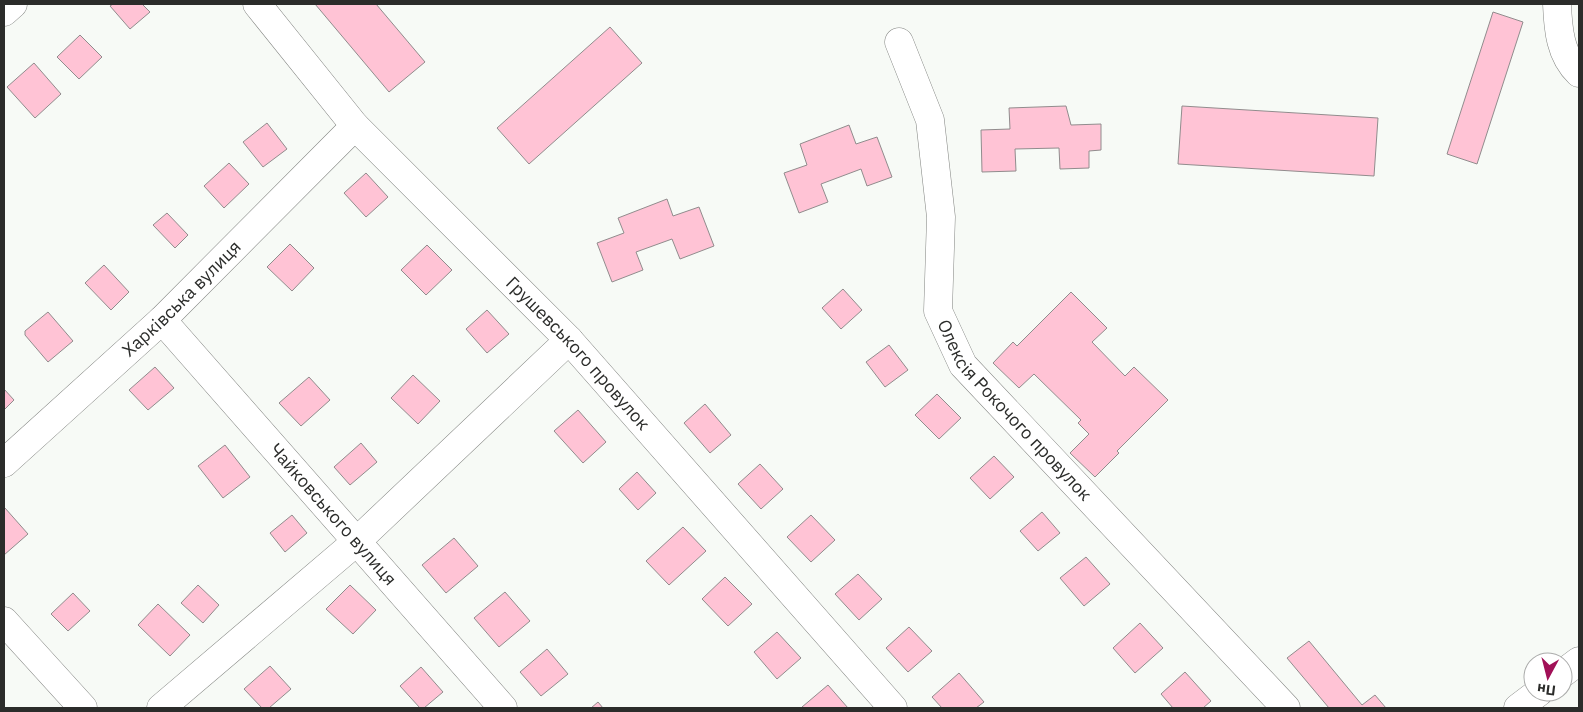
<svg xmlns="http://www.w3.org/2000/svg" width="1583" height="712" font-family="'IBM Plex Sans',sans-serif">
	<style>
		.building { fill: #ffc3d5; stroke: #918c8d }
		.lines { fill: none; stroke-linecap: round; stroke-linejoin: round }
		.minor-casing { stroke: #838582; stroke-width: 29 }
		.minor { stroke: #fff; stroke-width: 28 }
		.labels { text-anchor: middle; stroke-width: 4.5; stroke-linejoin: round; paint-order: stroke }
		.street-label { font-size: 18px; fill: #2b2c2a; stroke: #fff }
	</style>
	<rect width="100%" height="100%" fill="#f7faf6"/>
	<g class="building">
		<polygon points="113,4 142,4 150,12 130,29 110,6"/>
		<polygon points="315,4 376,4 425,62 389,92"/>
		<polygon points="1493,12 1523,22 1477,164 1447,154"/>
		<polygon points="610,27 642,63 529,164 497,128"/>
		<polygon points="80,35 102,57 79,79 57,57"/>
		<polygon points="34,63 61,94 35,118 7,87"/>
		<polygon points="1066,106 1071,125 1101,124 1101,150 1089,151 1089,168 1060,169 1059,148 1015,149 1016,171 982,172 981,130 1010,129 1009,108"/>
		<polygon points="1182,106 1378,118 1374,176 1178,164"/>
		<polygon points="267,123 287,149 263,167 243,142"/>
		<polygon points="849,125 856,144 877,137 892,177 867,186 861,169 821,184 828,202 799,213 784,173 807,165 800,144"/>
		<polygon points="229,163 249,184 224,208 204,186"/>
		<polygon points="366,173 388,197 366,217 344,193"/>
		<polygon points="667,199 673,216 699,207 714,246 680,259 672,239 636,252 643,270 612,282 597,243 624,233 618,218"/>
		<polygon points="167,213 188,235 175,248 153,225"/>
		<polygon points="290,244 314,268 292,291 267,267"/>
		<polygon points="427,245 452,270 426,295 401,270"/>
		<polygon points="104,265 129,292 111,310 85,283"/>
		<polygon points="843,289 862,310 841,329 822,308"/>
		<polygon points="1071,292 1107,328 1092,342 1125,376 1134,367 1168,400 1117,451 1119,453 1095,477 1070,453 1089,434 1078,423 1081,420 1034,374 1019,388 993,363 1013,342 1017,346"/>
		<polygon points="487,310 509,334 487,353 466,329"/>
		<polygon points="48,312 73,341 48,362 25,335 25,331"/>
		<polygon points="889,345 908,370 885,387 866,362"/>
		<polygon points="155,367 174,388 148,410 129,390"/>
		<polygon points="413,375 440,401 418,424 391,398"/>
		<polygon points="309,377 330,400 301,426 279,403"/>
		<polygon points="4,389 14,400 4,410"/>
		<polygon points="937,394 961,418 939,439 915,415"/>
		<polygon points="705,404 731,435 710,453 684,423"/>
		<polygon points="578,410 606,442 583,463 554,431"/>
		<polygon points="361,443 377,462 350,485 334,467"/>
		<polygon points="225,445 250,477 223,498 198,466"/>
		<polygon points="994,456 1014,477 990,499 970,478"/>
		<polygon points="760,464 783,489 761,509 738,484"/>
		<polygon points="637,472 656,493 638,510 619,489"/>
		<polygon points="5,508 28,534 4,555 4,509"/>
		<polygon points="1042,512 1060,533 1038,551 1020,531"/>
		<polygon points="292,515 307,533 285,552 270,533"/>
		<polygon points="811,515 835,540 811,562 787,537"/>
		<polygon points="683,527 706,551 669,585 646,561"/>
		<polygon points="454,538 478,566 446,593 422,565"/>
		<polygon points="1086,557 1110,584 1084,606 1060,578"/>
		<polygon points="858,574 882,599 859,620 835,594"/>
		<polygon points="725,577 752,604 728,626 702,599"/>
		<polygon points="198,585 219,605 203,623 181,603"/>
		<polygon points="350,585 376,610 353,634 326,609"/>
		<polygon points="505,592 530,621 499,647 474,618"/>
		<polygon points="73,593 90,611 68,631 51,614"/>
		<polygon points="158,604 190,635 170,656 138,625"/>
		<polygon points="1140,623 1163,648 1135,673 1113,648"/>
		<polygon points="909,627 932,651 908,672 886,648"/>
		<polygon points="777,632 801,658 777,679 754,652"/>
		<polygon points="1309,641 1362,705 1375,695 1386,708 1329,708 1287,658"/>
		<polygon points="547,649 568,674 541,696 520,672"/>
		<polygon points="270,666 291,689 269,708 262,708 244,689"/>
		<polygon points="421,667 443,692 424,708 420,708 400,686"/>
		<polygon points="1185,672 1211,701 1203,708 1173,708 1161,694"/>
		<polygon points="959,673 984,702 976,708 942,708 932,697"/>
		<polygon points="828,685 848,708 804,708 802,707"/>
		<polygon points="598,702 603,708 591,708"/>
	</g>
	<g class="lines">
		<g class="minor-casing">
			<g id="minor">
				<path id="s1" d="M257 4 355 126 569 340 893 708"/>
				<path d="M1557 4C1558 29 1560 55 1579 73"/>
				<polyline points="4,12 13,4"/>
				<path id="s2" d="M899 42 930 120 941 217 938 311 963 365 1286 708"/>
				<path id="s3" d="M162 320 503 708"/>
				<path id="s4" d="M4 463 162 320 355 126"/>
				<polyline points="4,621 83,708"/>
				<polyline points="1563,673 1579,661"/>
				<polyline points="161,708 356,542 569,340"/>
				<polyline points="1518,708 1539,692"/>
			</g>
		</g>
		<use href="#minor" class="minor"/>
	</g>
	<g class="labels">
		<g class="street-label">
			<text dy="6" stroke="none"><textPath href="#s4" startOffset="242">Харківська вулиця</textPath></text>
			<text dy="6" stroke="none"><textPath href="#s1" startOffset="475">Грушевського провулок</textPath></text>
			<text dy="6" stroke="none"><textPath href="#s2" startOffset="402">Олексія Рокочого провулок</textPath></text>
			<text dy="6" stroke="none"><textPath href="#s3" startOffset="259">Чайковського вулиця</textPath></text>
		</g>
	</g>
	<rect width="1583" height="712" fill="none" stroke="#2b2c2a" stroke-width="10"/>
	<g transform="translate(1548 677) rotate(187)"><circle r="24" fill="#ffffff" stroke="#aaabaa"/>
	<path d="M0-4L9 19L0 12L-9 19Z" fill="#a11057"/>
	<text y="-8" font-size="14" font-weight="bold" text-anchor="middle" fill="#2b2c2a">Пн</text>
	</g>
</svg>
